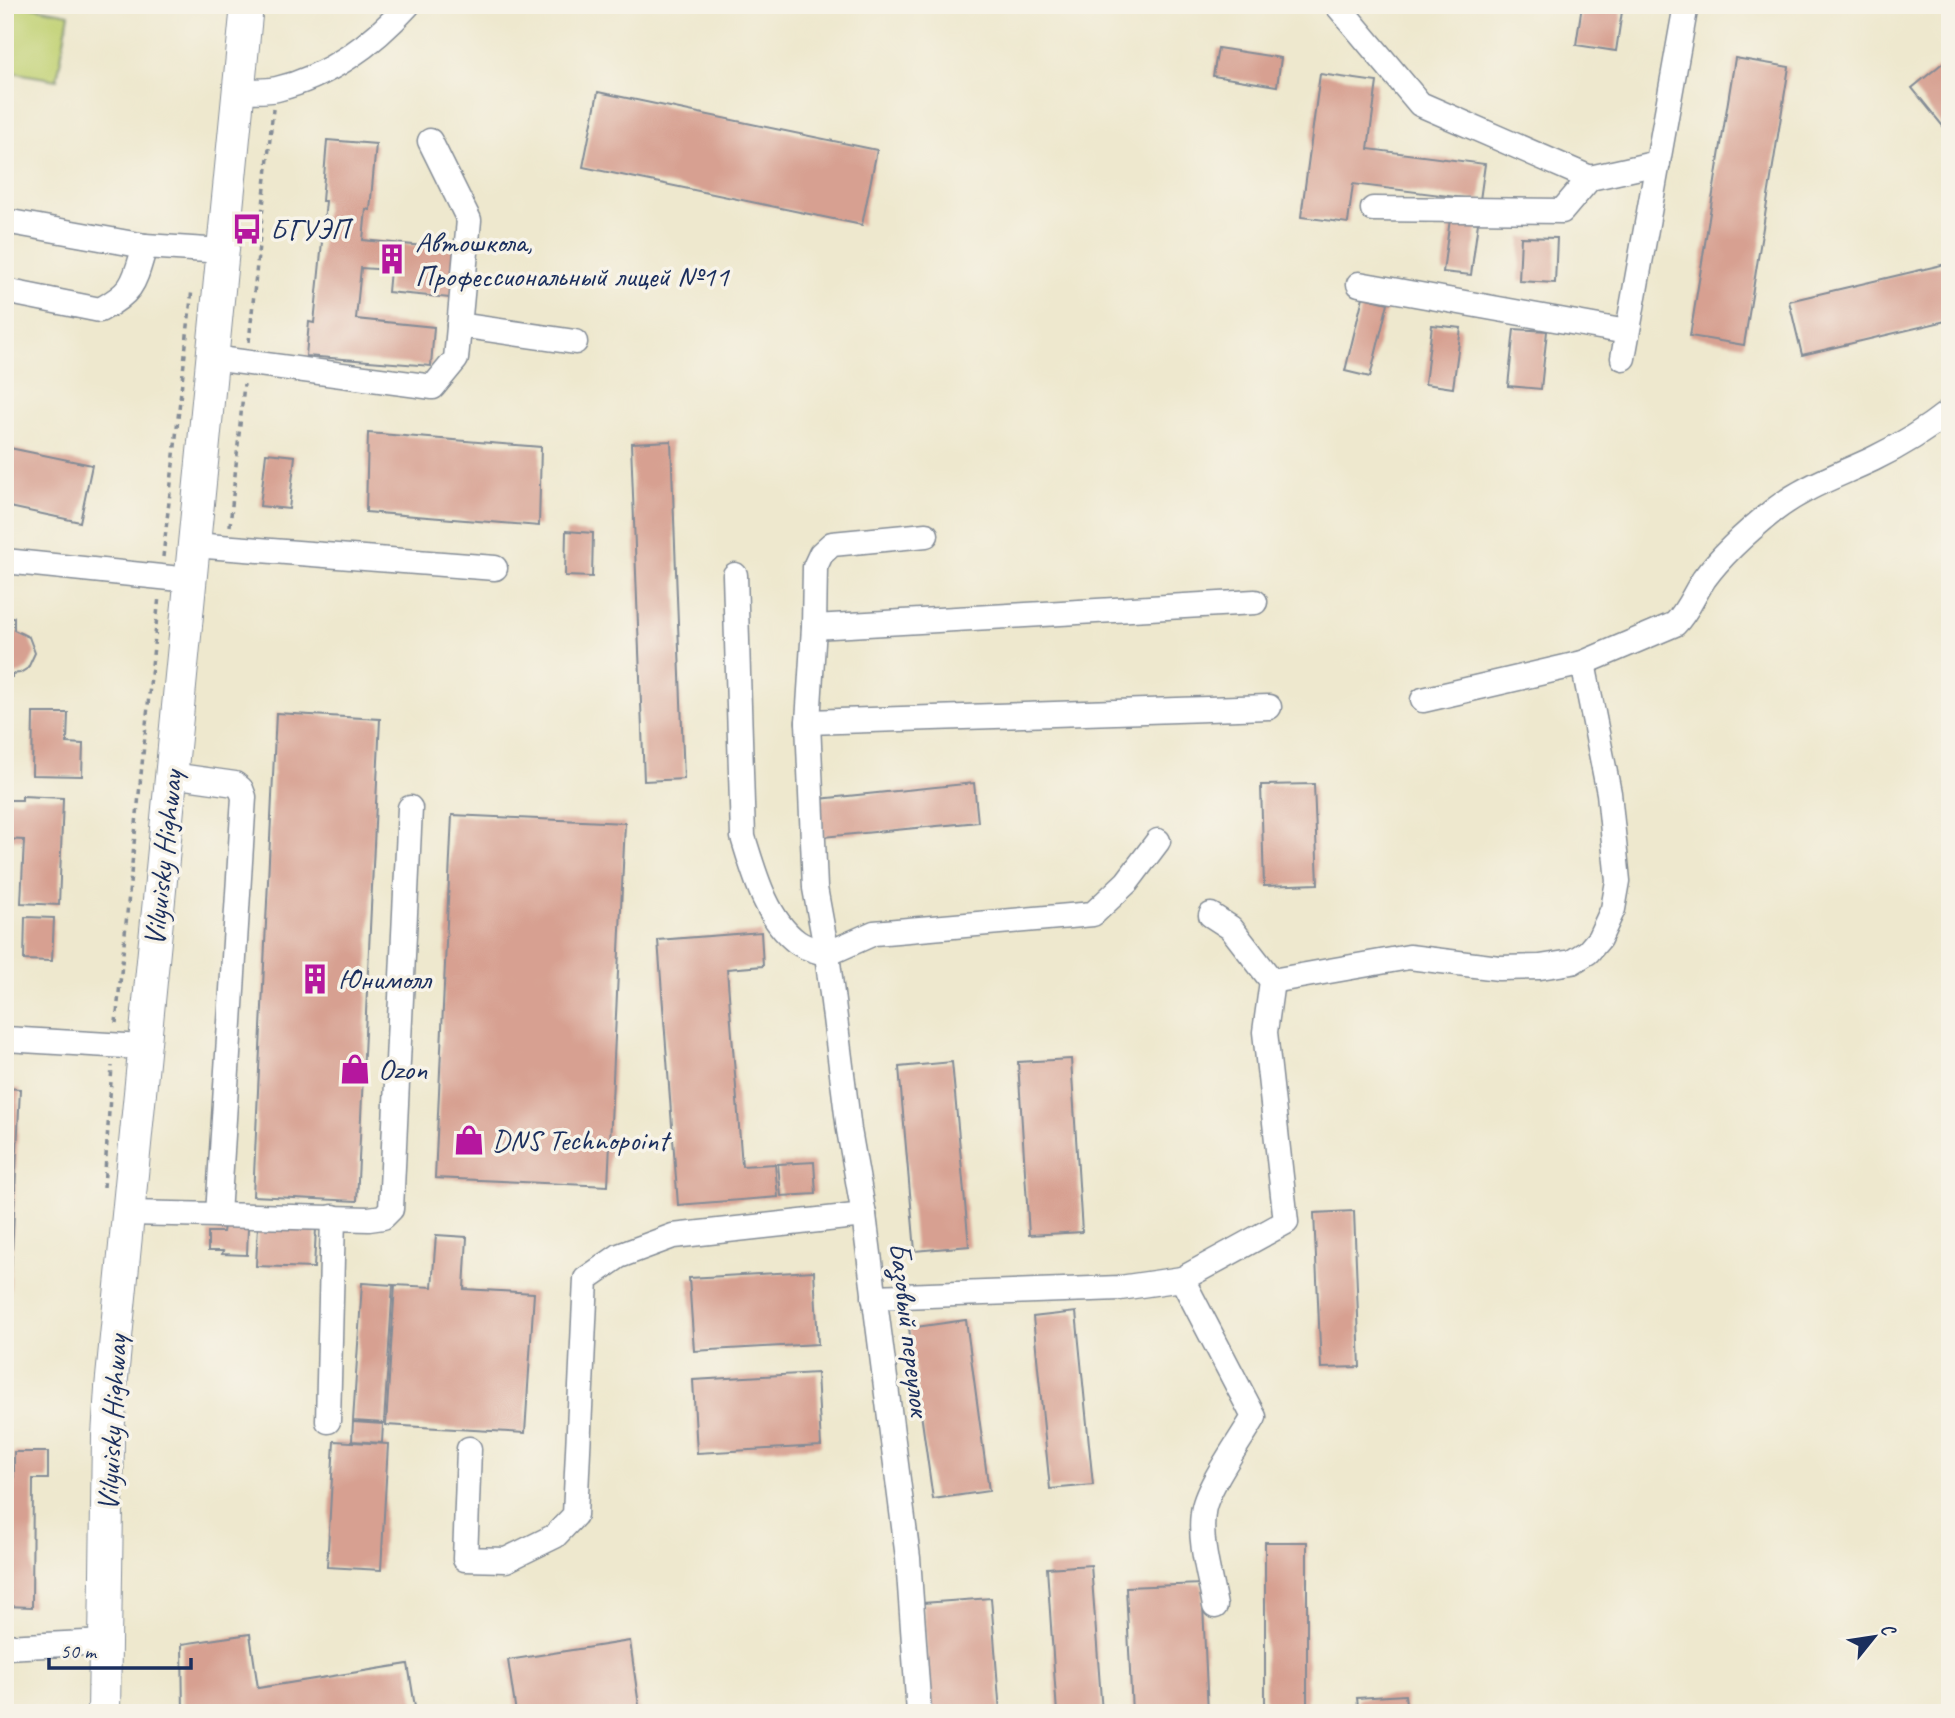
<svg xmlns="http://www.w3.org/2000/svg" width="1955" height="1718" font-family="Caveat,sans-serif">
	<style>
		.green { fill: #c1d173; stroke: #6e8068; stroke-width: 2 }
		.building { fill: #d7a091 }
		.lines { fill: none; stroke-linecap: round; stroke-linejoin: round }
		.minor-casing { stroke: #848c96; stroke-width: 27 }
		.major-casing { stroke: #848c96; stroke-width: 34 }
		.path { stroke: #848c96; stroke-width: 3.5; stroke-dasharray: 5 5; stroke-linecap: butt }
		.minor { stroke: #fff; stroke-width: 24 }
		.major { stroke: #fff; stroke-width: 32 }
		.labels { text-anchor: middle; stroke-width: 7; stroke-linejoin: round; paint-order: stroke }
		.poi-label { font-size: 30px; fill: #1b2f5e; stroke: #f7f3e8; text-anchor: start }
		.street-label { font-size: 30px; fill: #1b2f5e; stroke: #f7f3e8 }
	</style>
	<rect width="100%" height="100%" fill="#f7f3e8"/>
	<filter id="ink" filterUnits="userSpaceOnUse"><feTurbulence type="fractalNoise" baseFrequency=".0143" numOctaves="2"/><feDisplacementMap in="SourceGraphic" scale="14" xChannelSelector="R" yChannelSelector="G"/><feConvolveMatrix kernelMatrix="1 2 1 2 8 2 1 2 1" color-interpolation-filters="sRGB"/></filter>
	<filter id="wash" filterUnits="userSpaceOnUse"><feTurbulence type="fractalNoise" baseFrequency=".00686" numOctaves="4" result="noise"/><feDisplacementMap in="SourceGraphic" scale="28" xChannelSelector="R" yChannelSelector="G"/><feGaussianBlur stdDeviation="1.57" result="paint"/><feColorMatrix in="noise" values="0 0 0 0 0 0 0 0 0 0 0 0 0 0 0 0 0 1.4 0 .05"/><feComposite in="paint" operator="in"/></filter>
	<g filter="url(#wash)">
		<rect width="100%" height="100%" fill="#eee8ce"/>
		<polygon class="green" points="5,5 23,5 69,14 57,80 5,71"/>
		<g id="blocks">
			<g class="building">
				<polygon points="1582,5 1623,5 1616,51 1576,45"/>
				<polygon points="1218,48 1281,58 1277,86 1213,76"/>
				<polygon points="1950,57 1950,127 1946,130 1912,88"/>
				<polygon points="1735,58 1789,67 1744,345 1690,336"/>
				<polygon points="1320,74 1377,82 1368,149 1485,164 1480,200 1353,184 1348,223 1301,217"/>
				<polygon points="598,92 877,150 862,225 583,167"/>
				<polygon points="327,140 376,144 370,210 366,209 363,240 464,250 460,299 388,292 390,270 361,268 356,319 434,327 431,366 306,356 309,322 314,323 326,201 322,201"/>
				<polygon points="1450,219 1478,223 1471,275 1443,272"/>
				<polygon points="1521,237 1557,238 1555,283 1519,281"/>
				<polygon points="1950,263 1950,320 1802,355 1789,301"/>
				<polygon points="1363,297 1388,303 1370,377 1345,371"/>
				<polygon points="1432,325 1461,328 1453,388 1425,384"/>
				<polygon points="1514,329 1547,331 1541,389 1508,386"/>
				<polygon points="368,433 541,447 539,526 366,512"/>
				<polygon points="671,441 684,779 644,781 631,443"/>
				<polygon points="5,447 92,465 80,522 5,506"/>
				<polygon points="266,453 295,456 289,509 260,506"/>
				<polygon points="566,531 593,533 592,577 565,576"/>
				<polygon points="14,617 14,630 29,637 35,653 28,668 20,673 12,674 12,677 5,677 5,623"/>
				<polygon points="33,713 68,713 67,743 83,744 82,776 32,775"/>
				<polygon points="276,713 380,719 357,1201 253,1196"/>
				<polygon points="974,783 978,822 823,837 819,799"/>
				<polygon points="1314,784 1318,884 1264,886 1261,785"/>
				<polygon points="22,796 63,798 59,905 21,903 24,840 5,839 5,800 22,800"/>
				<polygon points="452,815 625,823 608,1186 435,1178"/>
				<polygon points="25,917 54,918 52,961 24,960"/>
				<polygon points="761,932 763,966 727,969 742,1166 775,1164 778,1197 678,1205 658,940"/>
				<polygon points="1071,1059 1082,1232 1029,1235 1018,1062"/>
				<polygon points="952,1062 969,1246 915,1251 899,1067"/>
				<polygon points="5,1088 20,1089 7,1355 5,1355"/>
				<polygon points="814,1162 816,1194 781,1196 778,1164"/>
				<polygon points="1354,1211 1360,1367 1321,1368 1314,1213"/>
				<polygon points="258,1225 316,1228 314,1268 256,1266"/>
				<polygon points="224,1226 248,1227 247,1255 222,1254 223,1251 208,1251 208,1232 223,1232"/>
				<polygon points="436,1235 467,1237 464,1289 534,1293 525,1433 386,1425 395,1285 432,1287"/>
				<polygon points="814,1271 818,1344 694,1351 689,1278"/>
				<polygon points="362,1283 393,1285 384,1423 353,1421"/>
				<polygon points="1076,1312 1093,1485 1050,1489 1033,1317"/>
				<polygon points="966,1320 989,1491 933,1499 909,1328"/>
				<polygon points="817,1373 821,1446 697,1453 693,1380"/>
				<polygon points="353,1422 383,1424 382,1443 352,1441"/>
				<polygon points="334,1441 388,1444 381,1570 327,1567"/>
				<polygon points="14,1452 48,1452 48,1479 33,1479 32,1607 5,1606 5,1480 14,1480"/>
				<rect x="1265" y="1542" width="42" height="171"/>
				<polygon points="1091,1565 1102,1713 1057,1713 1047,1568"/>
				<polygon points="1202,1584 1208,1713 1132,1713 1126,1587"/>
				<polygon points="991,1598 1000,1713 931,1713 923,1603"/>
				<polygon points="250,1634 258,1688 408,1664 416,1713 183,1713 182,1644"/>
				<polygon points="630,1641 640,1713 516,1713 508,1660"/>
				<polygon points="1405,1695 1407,1713 1359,1713 1357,1698"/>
				<polygon points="1489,1709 1490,1713 1452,1713 1452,1711"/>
			</g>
		</g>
	</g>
	<g filter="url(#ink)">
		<use href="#blocks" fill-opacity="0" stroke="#848c96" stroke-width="2"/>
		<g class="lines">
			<g class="minor-casing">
				<g id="minor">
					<polyline points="1337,5 1420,104 1590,178 1658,163"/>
					<path d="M239 91C251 90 265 92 277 89 328 77 373 44 408 5"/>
					<polyline points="1373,209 1562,211 1590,178"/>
					<polyline points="5,221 145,246"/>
					<polyline points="1359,284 1627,332"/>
					<path d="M5 291 100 310C135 291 134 282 145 246L223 251"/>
					<polyline points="459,325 575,342"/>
					<polyline points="212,358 433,387 456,359 469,220 430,141"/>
					<polyline points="1623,358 1686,5"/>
					<polyline points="193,545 495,568"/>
					<polyline points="5,561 190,580"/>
					<path d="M735 575 743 837C754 872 766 919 797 942 805 948 818 951 827 954L874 933 1093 914 1127 882 1158 841"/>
					<polyline points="814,627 1255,602"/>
					<path d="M1423 700 1583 663 1675 624C1688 611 1694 594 1704 579 1723 553 1748 531 1773 511 1805 486 1837 476 1873 459 1900 446 1926 430 1950 411"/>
					<polyline points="808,722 1269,707"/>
					<path d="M1211 915 1231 928 1272 981 1265 1032 1286 1222 1182 1279 1254 1417C1241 1440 1205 1489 1203 1513 1199 1543 1210 1577 1215 1606"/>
					<polyline points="1272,981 1409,957 1499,968 1540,967 1572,962 1588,952 1599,939 1613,909 1618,881 1609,793 1583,663"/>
					<polyline points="5,1039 143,1047"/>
					<polyline points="128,1213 218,1215 244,797 241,789 235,784 171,775"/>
					<polyline points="218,1215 369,1219 383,1217 391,1209 410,808"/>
					<polyline points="874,1297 1120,1288 1182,1279"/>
					<polyline points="328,1421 333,1217"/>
					<polyline points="469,1449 465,1559 506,1560 555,1536 575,1515 586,1279 619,1256 673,1236 864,1215"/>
					<polyline points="5,1647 105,1642"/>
					<polyline points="919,1713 908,1558 864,1215 849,1130 827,954 815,888 808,722 814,627 815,567 821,554 832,544 926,535"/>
				</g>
			</g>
			<g class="major-casing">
				<polyline id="major" points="104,1713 108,1436 111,1388 247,5"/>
			</g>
			<g class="path">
				<polyline points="249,342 273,109"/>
				<polyline points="230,526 244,384"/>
				<polyline points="163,557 192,289"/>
				<polyline points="116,1023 159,596"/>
				<polyline points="104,1187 112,1066"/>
			</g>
			<use href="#minor" class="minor"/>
			<use href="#major" class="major"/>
		</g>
	</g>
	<defs>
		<g id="bus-bare" transform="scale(2.415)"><path d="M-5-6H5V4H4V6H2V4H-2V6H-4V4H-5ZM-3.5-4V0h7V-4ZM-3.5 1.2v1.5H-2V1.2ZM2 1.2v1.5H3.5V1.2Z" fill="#b5179e" stroke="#f7f3e8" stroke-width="2.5" paint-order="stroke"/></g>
		<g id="building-bare" transform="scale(2.415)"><path d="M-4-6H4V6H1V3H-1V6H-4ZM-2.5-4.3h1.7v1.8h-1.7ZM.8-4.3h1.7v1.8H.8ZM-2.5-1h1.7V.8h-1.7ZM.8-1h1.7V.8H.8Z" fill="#b5179e" stroke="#f7f3e8" stroke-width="2.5" paint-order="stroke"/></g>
		<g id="shop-bare" transform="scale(2.415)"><path d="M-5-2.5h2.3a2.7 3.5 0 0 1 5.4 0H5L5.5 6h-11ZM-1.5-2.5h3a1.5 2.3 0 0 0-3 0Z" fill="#b5179e" stroke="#f7f3e8" stroke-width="2.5" paint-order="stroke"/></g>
	</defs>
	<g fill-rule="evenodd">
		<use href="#bus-bare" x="247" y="229"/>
		<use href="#building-bare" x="392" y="259"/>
		<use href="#building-bare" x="315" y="979"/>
		<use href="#shop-bare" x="355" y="1069"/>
		<use href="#shop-bare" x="469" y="1140"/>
	</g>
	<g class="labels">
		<g class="poi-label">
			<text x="270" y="239">БГУЭП</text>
			<text x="415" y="252">Автошкола,<tspan x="415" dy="34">Профессиональный лицей №11</tspan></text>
			<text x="338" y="989">Юнимолл</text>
			<text x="378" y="1079">Ozon</text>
			<text x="492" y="1150">DNS Technopoint</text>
		</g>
		<g class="street-label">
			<text transform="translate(163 858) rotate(-84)" y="10">Vilyuisky Highway</text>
			<text transform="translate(910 1329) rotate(83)" y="10">Базовый переулок</text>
			<text transform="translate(112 1423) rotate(-87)" y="10">Vilyuisky Highway</text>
		</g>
	</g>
	<rect width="1955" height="1718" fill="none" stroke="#f7f3e8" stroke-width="28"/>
	<g transform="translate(1874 1637) rotate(60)" stroke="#f7f3e8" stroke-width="5" paint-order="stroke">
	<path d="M0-5L12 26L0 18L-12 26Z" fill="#1b2f5e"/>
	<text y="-10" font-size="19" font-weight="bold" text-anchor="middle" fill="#1b2f5e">С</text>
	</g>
	<path d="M49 1658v10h142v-10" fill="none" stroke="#1b2f5e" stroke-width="3.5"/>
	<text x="60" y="1658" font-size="21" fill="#1b2f5e" stroke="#f7f3e8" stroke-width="5" paint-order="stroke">50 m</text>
</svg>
